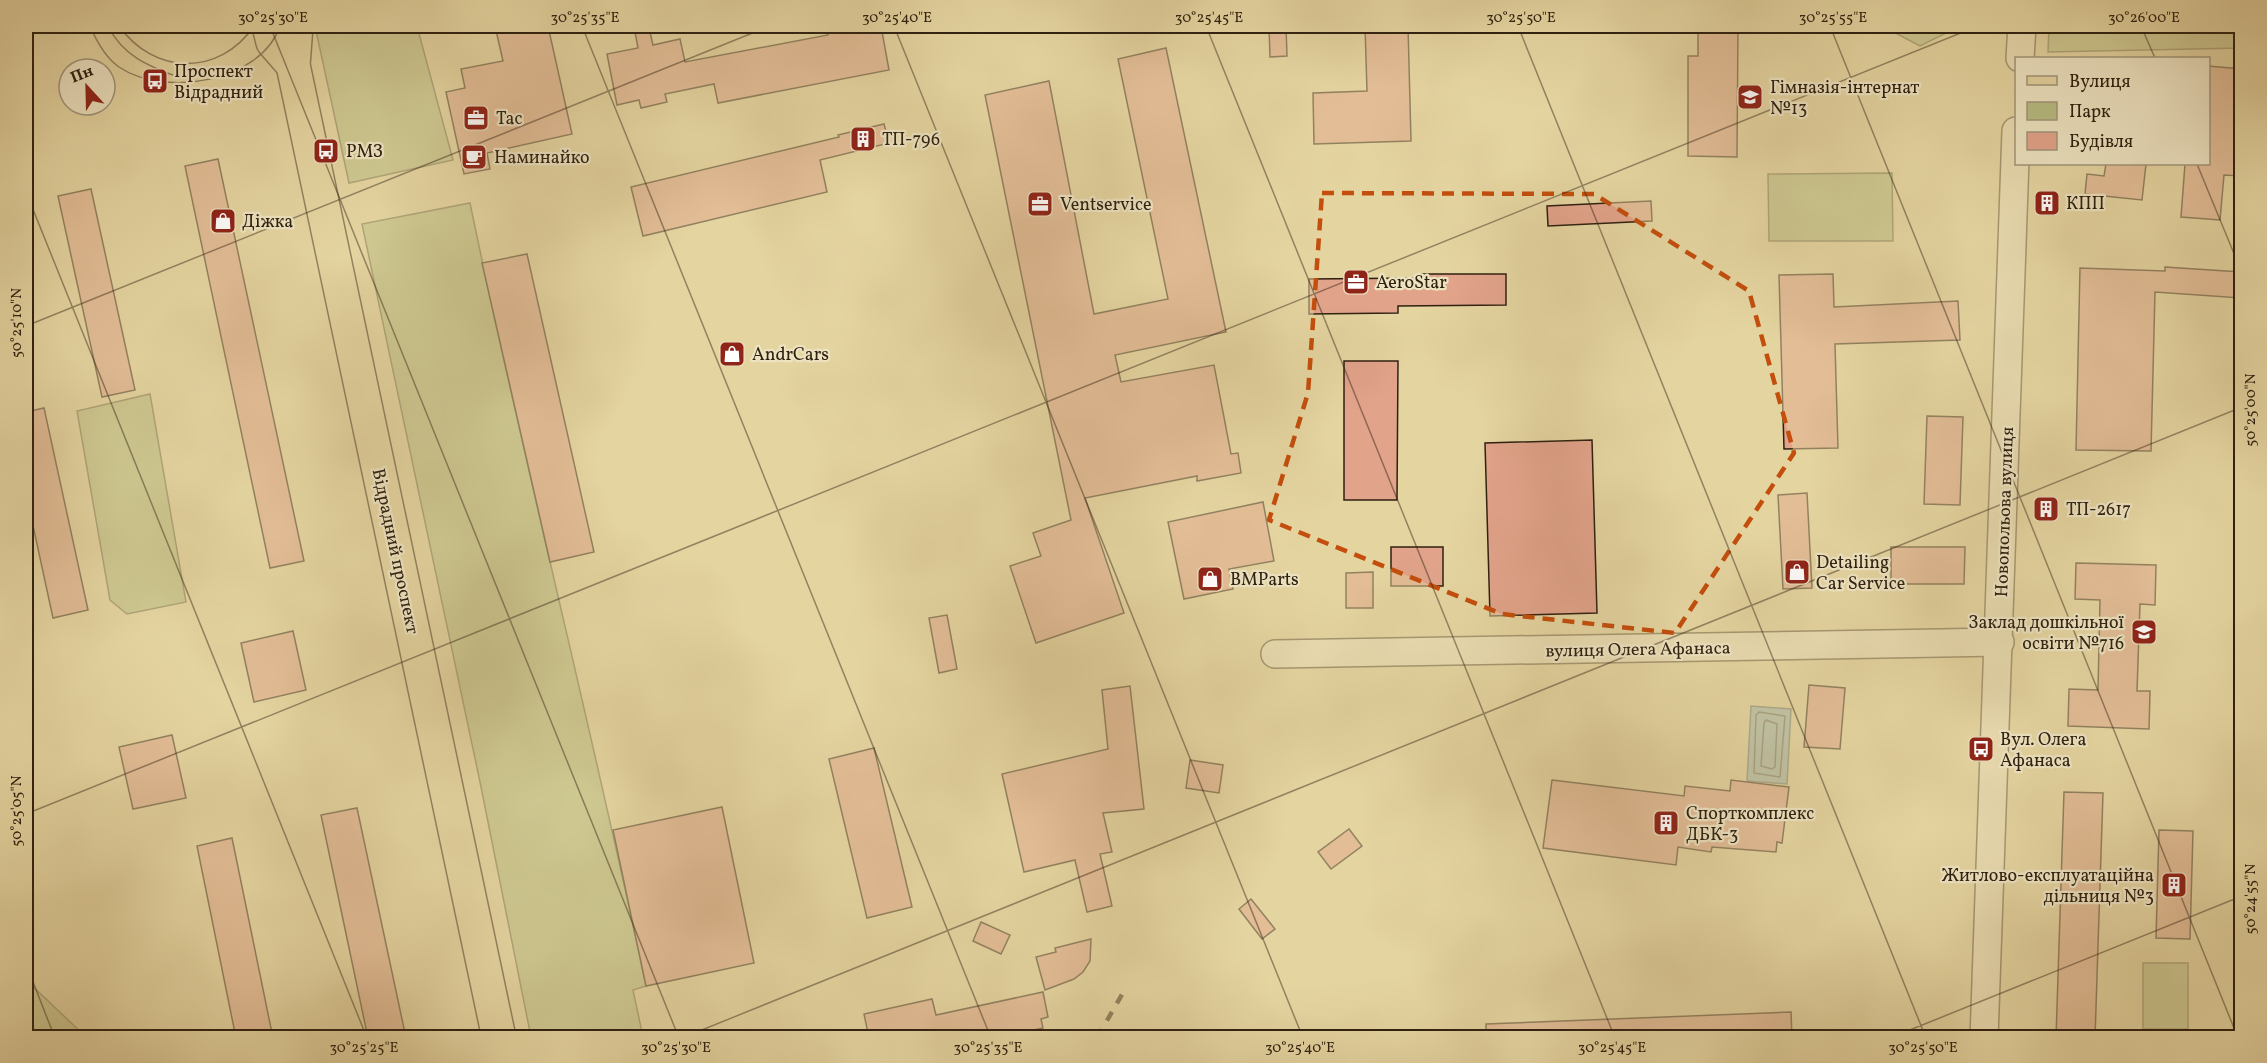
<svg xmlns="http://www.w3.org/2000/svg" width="2267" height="1063" font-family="Vollkorn,serif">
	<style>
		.green { fill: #b6bc82; stroke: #726e4a; stroke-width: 1.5 }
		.water { fill: #9bb5b1; stroke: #707a71; stroke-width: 1.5 }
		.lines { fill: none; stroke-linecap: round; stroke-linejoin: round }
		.shore { stroke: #656b61; stroke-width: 1.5 }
		.building { fill: #e1a38a; stroke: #2f2111; stroke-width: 1.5 }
		.minor-casing { stroke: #5c4e35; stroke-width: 30 }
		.major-casing { stroke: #2f2111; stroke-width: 36 }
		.minor { stroke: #ede3c1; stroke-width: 27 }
		.major { stroke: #e4d4a0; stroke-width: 33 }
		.tram { stroke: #2f2111; stroke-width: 1.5 }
		.rail { stroke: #2f2111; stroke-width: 4.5; stroke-dasharray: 10 10; stroke-linecap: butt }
		.marked { fill: none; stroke: #c34e0d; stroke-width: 4.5; stroke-dasharray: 12 8; stroke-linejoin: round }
		.ticks { fill: none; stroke: #2f2111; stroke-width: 1.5; stroke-opacity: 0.45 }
		.labels { text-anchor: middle; stroke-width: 4.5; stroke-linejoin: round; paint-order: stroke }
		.poi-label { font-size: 18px; fill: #2f2111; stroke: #ede3c1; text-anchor: start }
		.street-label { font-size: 18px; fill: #2f2111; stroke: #ede3c1 }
		.neatline { fill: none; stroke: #2f2111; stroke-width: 2 }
		.ticks-label { font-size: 15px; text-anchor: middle; fill: #2f2111 }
	</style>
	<rect width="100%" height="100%" fill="#e4d4a0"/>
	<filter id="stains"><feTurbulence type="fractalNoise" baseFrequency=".00333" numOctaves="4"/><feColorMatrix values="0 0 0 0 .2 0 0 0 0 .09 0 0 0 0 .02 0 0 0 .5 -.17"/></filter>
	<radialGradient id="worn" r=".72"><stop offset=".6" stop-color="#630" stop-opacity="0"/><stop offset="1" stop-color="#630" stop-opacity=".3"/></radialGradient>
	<g class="green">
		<polygon points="315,26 417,26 453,160 349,183"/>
		<polygon points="1882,26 1987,26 1979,32 1952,30 1920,46"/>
		<polygon points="2049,26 2241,26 2241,48 2048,52"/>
		<polygon points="1892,173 1893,241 1769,241 1768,174"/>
		<path d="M470 203C524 465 591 724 646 986L633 990 643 1037H531L480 782 362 224Z"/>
		<polygon points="150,394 186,602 127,614 110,600 77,411"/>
		<rect x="2143" y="963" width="45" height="66"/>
		<polygon points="26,980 86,1037 26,1037"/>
	</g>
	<polygon class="water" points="1751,706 1791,709 1787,784 1747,781"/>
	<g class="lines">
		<g class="shore">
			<polygon points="1759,712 1785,716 1780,777 1754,773 1756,715"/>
			<polygon points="1766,720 1777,724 1775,767 1772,769 1761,766 1764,723"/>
		</g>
	</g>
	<g class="building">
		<polygon points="495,26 548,26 572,134 487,153 490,169 464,174 446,92 465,88 461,69 503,61"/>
		<polygon points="826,26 881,26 889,70 718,103 714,84 665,94 667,102 641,108 639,100 617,105 607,54 638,48 635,32 649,28 653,45 680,39 685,62 828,35"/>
		<polygon points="1269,26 1286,26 1287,56 1270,57"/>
		<polygon points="1365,26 1408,26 1411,141 1314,144 1313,93 1367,91"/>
		<polygon points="1698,26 1738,26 1737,157 1688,156 1688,56 1698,56"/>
		<polygon points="1166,48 1226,332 1115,355 1121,382 1214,365 1231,454 1238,453 1241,473 1197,481 1197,476 1085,498 1124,613 1036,643 1010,566 1041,556 1033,533 1071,520 985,95 1049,81 1094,314 1168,299 1118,59"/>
		<polygon points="2208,66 2241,69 2241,176 2224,175 2220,220 2181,217 2185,164 2208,164"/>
		<polygon points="884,124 889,143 820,160 827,192 643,236 631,187 839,137 838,135"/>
		<polygon points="218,159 304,561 270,568 185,166"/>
		<polygon points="2106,164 2146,164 2142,200 2085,194 2087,174 2104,176"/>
		<polygon points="91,189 135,390 102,397 58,196"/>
		<polygon points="1651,201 1652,221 1548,226 1547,206"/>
		<polygon points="527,254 594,552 550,562 482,263"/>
		<polygon points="2165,267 2241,272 2241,298 2155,292 2151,451 2076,450 2080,268 2165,271"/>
		<polygon points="1418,274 1506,274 1506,305 1398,306 1398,313 1309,314 1309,279 1418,278"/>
		<polygon points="1833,274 1834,307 1958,301 1960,340 1835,344 1838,448 1784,449 1779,275"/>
		<polygon points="1344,361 1398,361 1397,500 1344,500"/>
		<polygon points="44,408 88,610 53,618 26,493 26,412"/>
		<polygon points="1927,416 1963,417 1960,505 1924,504"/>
		<polygon points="1592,440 1597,613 1490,616 1485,443"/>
		<polygon points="1807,493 1812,588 1783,589 1778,495"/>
		<polygon points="1263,502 1274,561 1229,569 1233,589 1184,599 1168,522"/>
		<rect x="1391" y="547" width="52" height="39"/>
		<polygon points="1891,547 1965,547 1964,584 1891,584"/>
		<polygon points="2076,563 2156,565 2155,605 2140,604 2137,691 2150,691 2149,729 2068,726 2069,689 2098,690 2100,600 2075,599"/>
		<polygon points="1373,572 1373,608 1346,608 1346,573"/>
		<polygon points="947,615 957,669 939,673 929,618"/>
		<polygon points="293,631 306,690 254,702 241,643"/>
		<polygon points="1809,685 1845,688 1840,749 1804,747"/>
		<polygon points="1130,686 1144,809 1103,813 1112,852 1100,854 1112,906 1087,912 1075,860 1024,872 1002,774 1108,749 1102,690"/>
		<polygon points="172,735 186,798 133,809 119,747"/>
		<polygon points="874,748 912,907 867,918 829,759"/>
		<polygon points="1190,760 1223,765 1219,793 1186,788"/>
		<polygon points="1552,780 1684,796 1685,786 1730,791 1731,780 1789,787 1782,843 1777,842 1776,852 1712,847 1711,852 1678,847 1676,865 1543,848"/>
		<polygon points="2064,792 2103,793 2095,1038 2056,1038"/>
		<polygon points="722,807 754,963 646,986 613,830"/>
		<polygon points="357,808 406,1038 368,1038 321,815"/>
		<polygon points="1349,829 1362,846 1331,869 1318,852"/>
		<polygon points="2159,830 2193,831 2190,939 2156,938"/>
		<polygon points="232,838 273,1038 236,1038 197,846"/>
		<polygon points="1251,899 1275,929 1262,939 1239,909"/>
		<polygon points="981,922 1010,935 1001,954 973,941"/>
		<polygon points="1091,939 1090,961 1083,972 1074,979 1045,990 1036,957 1056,952 1055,948"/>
		<polygon points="1043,992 1048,1017 1041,1019 1043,1028 1015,1034 1016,1038 869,1038 864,1014 932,999 936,1015"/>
		<polygon points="1791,1012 1792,1038 1486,1038 1486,1024"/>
	</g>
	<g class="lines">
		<g class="minor-casing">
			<g id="minor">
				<polyline points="2020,58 2022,26"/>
				<polyline points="1275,654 2000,642"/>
				<polyline points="1984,1038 2016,131"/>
			</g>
		</g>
		<g class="major-casing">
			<g id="major">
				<polyline points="269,26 273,42 293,65"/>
				<polyline points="296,26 293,65 499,1038"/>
			</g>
		</g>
		<use href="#minor" class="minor"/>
		<use href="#major" class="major"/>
		<g class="tram">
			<path d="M90 26C96 40 106 58 119 67 165 98 261 82 280 26"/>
			<path d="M108 26C123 56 148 66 178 77"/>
			<path d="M119 26C154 75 219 77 254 26"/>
		</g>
		<polyline class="rail" points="1097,1038 1124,991"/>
	</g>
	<path d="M0 0H2267V1063H0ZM1322 193 1594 194 1749 291 1794 453 1675 633 1502 614 1269 520 1308 393Z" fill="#e4d4a0" fill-opacity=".55" fill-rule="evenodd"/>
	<path class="marked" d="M1322 193 1594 194 1749 291 1794 453 1675 633 1502 614 1269 520 1308 393Z"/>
	<path class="ticks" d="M270 26 679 1038M582 26 991 1038M894 26 1303 1038M1206 26 1615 1038M1518 26 1926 1038M1830 26 2238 1038M2141 26 2155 58M2197 164 2242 273M26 192 367 1038M26 326 770 26M26 814 1978 26M26 964 55 1038M682 1038 2242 407M1890 1038 2242 896"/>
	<defs>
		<g id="bus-square" transform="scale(1.35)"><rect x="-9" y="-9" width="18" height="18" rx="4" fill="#8f2418" stroke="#ede3c1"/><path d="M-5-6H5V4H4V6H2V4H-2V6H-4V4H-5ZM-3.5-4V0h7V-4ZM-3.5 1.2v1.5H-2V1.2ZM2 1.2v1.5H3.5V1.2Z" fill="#fff"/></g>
		<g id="school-square" transform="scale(1.35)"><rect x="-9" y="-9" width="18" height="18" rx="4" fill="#8f2418" stroke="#ede3c1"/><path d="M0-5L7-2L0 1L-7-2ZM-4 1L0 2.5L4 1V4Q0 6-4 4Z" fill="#fff"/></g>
		<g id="office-square" transform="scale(1.35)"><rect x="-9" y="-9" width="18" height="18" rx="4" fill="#8f2418" stroke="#ede3c1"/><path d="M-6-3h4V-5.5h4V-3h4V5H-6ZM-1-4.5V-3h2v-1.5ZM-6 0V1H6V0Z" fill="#fff"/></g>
		<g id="building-square" transform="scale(1.35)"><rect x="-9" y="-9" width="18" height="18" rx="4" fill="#8f2418" stroke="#ede3c1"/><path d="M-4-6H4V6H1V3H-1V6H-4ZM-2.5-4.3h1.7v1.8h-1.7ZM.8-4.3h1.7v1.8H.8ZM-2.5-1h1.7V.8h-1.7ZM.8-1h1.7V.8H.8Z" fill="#fff"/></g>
		<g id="cafe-square" transform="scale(1.35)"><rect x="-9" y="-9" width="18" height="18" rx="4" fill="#8f2418" stroke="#ede3c1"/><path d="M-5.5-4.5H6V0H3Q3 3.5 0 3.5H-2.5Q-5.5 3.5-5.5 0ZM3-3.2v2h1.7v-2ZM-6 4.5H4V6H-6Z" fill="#fff"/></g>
		<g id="shop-square" transform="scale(1.35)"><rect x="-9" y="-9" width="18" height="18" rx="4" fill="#8f2418" stroke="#ede3c1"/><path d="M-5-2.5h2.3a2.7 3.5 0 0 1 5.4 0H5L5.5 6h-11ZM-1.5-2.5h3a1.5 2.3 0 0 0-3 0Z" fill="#fff"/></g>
	</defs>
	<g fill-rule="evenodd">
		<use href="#bus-square" x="155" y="81"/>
		<use href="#school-square" x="1750" y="97"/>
		<use href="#office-square" x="476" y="118"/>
		<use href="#building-square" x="863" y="139"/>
		<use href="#bus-square" x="326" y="151"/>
		<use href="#cafe-square" x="474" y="157"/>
		<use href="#building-square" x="2047" y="203"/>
		<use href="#office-square" x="1040" y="204"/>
		<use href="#shop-square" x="223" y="221"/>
		<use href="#office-square" x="1356" y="282"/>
		<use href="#shop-square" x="732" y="354"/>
		<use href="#building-square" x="2046" y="509"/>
		<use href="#shop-square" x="1797" y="572"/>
		<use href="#shop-square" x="1210" y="579"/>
		<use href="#school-square" x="2144" y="632"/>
		<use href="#bus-square" x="1981" y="749"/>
		<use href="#building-square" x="1666" y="823"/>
		<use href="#building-square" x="2174" y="885"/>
	</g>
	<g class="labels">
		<g class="poi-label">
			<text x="174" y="77">Проспект<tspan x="174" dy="21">Відрадний</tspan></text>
			<text x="1770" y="93">Гімназія-інтернат<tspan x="1770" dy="21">№13</tspan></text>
			<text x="496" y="124">Тас</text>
			<text x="882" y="145">ТП-796</text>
			<text x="346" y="157">РМЗ</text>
			<text x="494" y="163">Наминайко</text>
			<text x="2066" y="209">КПП</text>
			<text x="1060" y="210">Ventservice</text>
			<text x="242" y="227">Діжка</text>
			<text x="1376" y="288">AeroStar</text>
			<text x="752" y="360">AndrCars</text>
			<text x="2066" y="515">ТП-2617</text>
			<text x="1816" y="568">Detailing<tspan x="1816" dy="21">Car Service</tspan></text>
			<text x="1230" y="585">BMParts</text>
			<text x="2124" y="628" text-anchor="end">Заклад дошкільної<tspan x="2124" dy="21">освіти №716</tspan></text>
			<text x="2000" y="745">Вул. Олега<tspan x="2000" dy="21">Афанаса</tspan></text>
			<text x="1686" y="819">Спорткомплекс<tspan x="1686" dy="21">ДБК-3</tspan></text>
			<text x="2154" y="881" text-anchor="end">Житлово-експлуатаційна<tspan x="2154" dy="21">дільниця №3</tspan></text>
		</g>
		<g class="street-label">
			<text transform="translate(2004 512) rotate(-88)" y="6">Новопольова вулиця</text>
			<text transform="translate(396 551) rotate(78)" y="6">Відрадний проспект</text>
			<text transform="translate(1638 649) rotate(-1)" y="6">вулиця Олега Афанаса</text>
		</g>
	</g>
	<rect width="2267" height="1063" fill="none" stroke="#e4d4a0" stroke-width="66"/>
	<rect x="2015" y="57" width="195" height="108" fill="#ede3c1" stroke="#a1957b" stroke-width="1.5"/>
	<rect x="2027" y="76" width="30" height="9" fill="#e4d4a0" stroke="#a1957b" stroke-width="1.5"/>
	<text x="2069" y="87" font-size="18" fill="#2f2111">Вулиця</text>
	<rect x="2027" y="102" width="30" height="18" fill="#b6bc82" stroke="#a1957b" stroke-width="1.5"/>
	<text x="2069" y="117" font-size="18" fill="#2f2111">Парк</text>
	<rect x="2027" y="132" width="30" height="18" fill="#e1a38a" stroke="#a1957b" stroke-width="1.5"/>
	<text x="2069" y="147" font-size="18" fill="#2f2111">Будівля</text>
	<g transform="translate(87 87) rotate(338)"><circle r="28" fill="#ede3c1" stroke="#a1957b" stroke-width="1.5"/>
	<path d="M0-4.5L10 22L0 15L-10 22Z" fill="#8f2418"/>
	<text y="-9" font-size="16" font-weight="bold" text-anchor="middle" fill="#2f2111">Пн</text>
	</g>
	<rect x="33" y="33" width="2201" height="997" class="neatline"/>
	<g class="ticks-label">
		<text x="273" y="22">30°25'30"E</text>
		<text x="585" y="22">30°25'35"E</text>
		<text x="897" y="22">30°25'40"E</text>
		<text x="1209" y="22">30°25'45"E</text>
		<text x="1521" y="22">30°25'50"E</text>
		<text x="1833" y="22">30°25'55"E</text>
		<text x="2144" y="22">30°26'00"E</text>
		<text transform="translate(16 323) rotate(-90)" y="5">50°25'10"N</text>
		<text transform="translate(2250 410) rotate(-90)" y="5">50°25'00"N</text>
		<text transform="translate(16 811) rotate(-90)" y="5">50°25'05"N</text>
		<text transform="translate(2250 899) rotate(-90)" y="5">50°24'55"N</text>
		<text x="364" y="1052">30°25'25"E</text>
		<text x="676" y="1052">30°25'30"E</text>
		<text x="988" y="1052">30°25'35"E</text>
		<text x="1300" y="1052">30°25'40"E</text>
		<text x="1612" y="1052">30°25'45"E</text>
		<text x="1923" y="1052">30°25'50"E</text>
	</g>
	<rect width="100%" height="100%" filter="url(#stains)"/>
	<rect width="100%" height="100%" fill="url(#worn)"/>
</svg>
